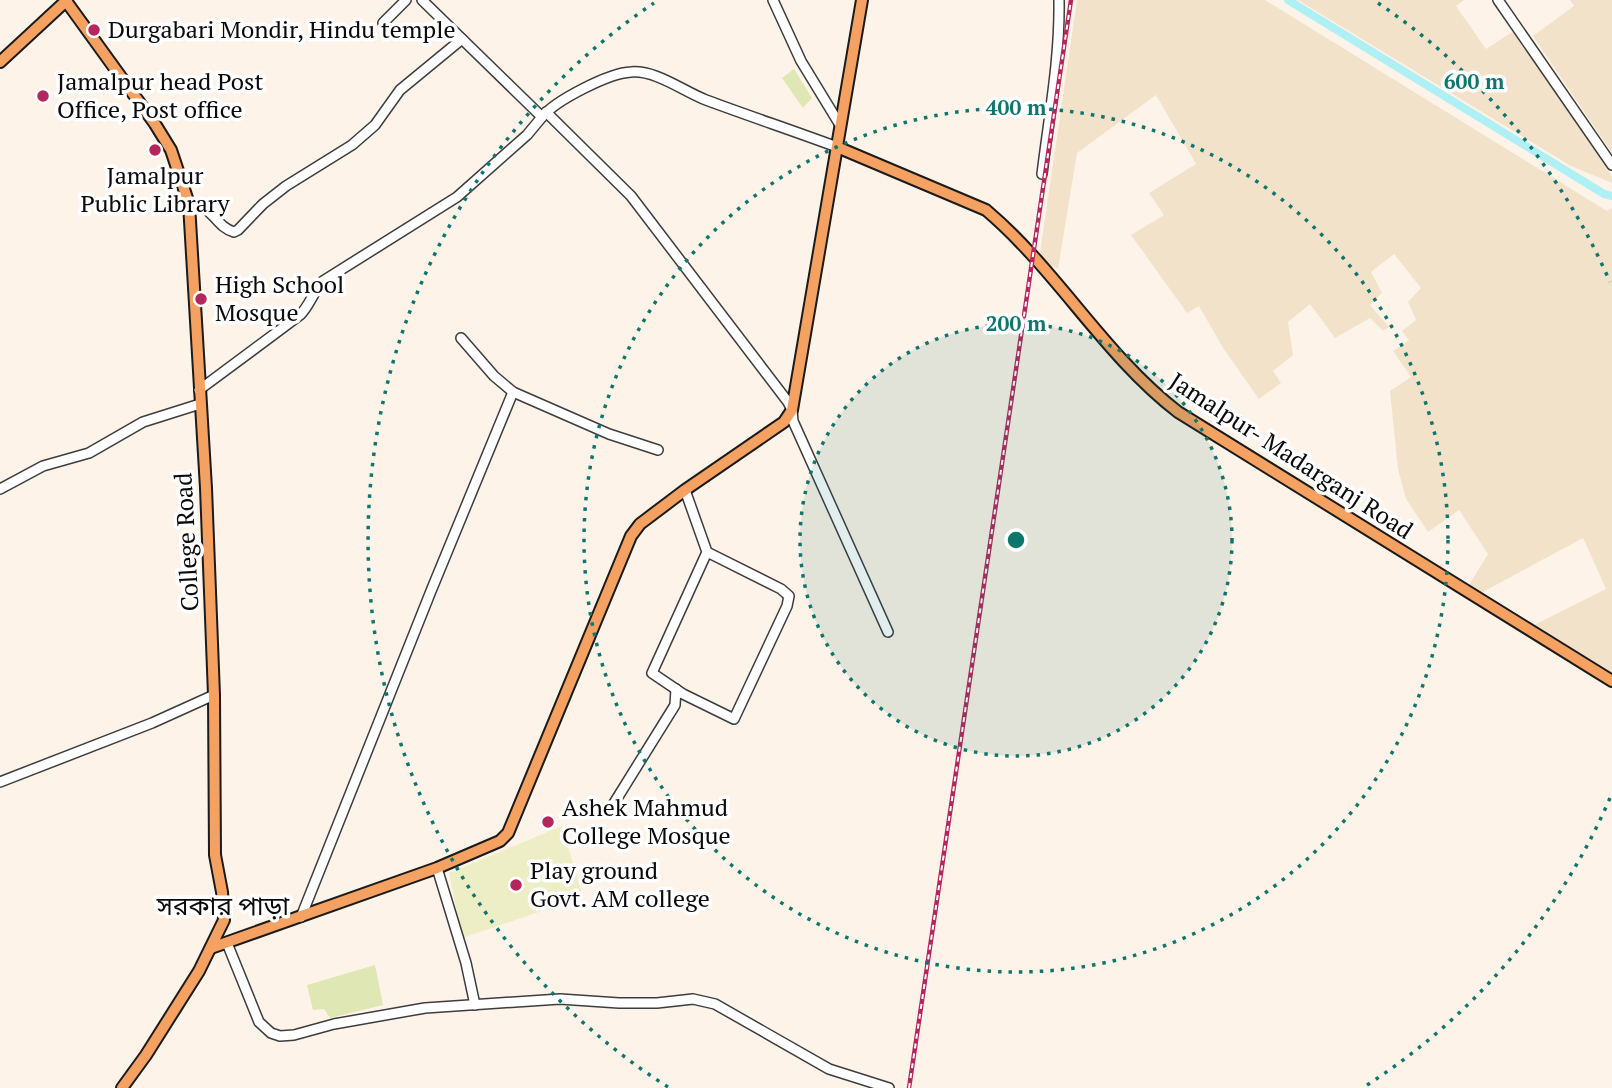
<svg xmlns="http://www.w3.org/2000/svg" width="1612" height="1088" font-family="'PT Serif','Noto Sans Bengali',serif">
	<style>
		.farmland { fill: #f3e2ca }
		.green { fill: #dfe7b4 }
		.pitch { fill: #edeec5 }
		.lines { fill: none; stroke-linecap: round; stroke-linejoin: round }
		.canal { stroke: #aef0f4; stroke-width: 8 }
		.minor-casing { stroke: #3d3d3d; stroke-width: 12 }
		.major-casing { stroke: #1b1b1b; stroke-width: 14 }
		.minor { stroke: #fff; stroke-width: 9 }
		.major { stroke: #f5a161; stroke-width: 10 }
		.rail-casing { stroke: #b5275c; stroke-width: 4.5 }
		.rail { stroke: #fff; stroke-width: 2; stroke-dasharray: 5; stroke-linecap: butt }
		.ring { fill: none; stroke: #0f766e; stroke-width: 3.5; stroke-dasharray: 3.5 7 }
		.poi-dot { fill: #b5275c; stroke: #fff; stroke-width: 2.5 }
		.labels { text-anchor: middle; stroke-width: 7; stroke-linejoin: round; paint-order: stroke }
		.poi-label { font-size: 24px; fill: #0a0a0a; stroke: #fff; text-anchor: start }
		.street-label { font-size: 24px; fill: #0a0a0a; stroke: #fff }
		.neighbourhood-label { font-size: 26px; fill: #0a0a0a; stroke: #fff }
		.centre { fill: #0f766e; stroke: #fff; stroke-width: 3.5 }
		.ring-label { font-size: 21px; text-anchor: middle; font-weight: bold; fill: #0f766e; stroke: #fff; stroke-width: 7; stroke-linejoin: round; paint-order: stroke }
	</style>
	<rect width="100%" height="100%" fill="#fef3e8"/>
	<g class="farmland">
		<polygon points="1077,0 1265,0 1607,211 1612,208 1612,673 1534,625 1606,589 1583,538 1481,593 1469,585 1488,554 1459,510 1428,532 1406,499 1398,469 1390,391 1411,377 1393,351 1409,340 1402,331 1416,320 1408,302 1421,288 1394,254 1371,272 1382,293 1370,305 1389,327 1383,331 1370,318 1335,338 1310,304 1288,322 1293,355 1273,371 1281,383 1259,399 1223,348 1199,306 1187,313 1131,235 1164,215 1149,193 1196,164 1156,95 1077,153 1058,269 1039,260"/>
		<polygon points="1298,0 1464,0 1456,6 1486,49 1514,31 1612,177 1612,183 1571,166"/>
		<polygon points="1570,0 1612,0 1612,153 1533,36 1574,6"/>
	</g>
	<g class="green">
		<polygon points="794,69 812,98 803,108 782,78"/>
		<polygon points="375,965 383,1005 330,1018 324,1009 313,1010 307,985"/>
	</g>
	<polygon class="pitch" points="562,826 583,897 462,938 449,873"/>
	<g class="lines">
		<polyline class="canal" points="1288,0 1604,194 1612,196"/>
		<g class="minor-casing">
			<g id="minor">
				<path d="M422 0 542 117C556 100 609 73 631 72 656 70 683 91 706 100 749 116 794 131 837 147"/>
				<polyline points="773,0 801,61 840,125"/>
				<polyline points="1498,0 1612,165"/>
				<polyline points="383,23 406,0"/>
				<polyline points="546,112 631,196 788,402 792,410 793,421 888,632"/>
				<path d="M1042 174C1049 116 1060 59 1059 0"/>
				<path d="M189 204C213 204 214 226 234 232L238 230 263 204 286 186 352 145 375 125 400 90 462 39"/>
				<polyline points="461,338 494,376 513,392 609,434 658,450"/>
				<path d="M199 390 300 315C310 305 313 292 323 281L457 197 527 135 542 117"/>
				<polyline points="0,489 43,466 89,453 143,422 200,404"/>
				<polyline points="685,490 707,552 652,673 683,694 734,719 787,606 789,596 781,589 707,552"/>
				<polyline points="0,782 152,723 214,695"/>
				<polyline points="611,808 675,705 676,689"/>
				<polyline points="437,868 466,963 475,1005"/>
				<polyline points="301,917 431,591 513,392"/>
				<polyline points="227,943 259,1022 271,1033 280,1036 294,1035 334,1024 425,1008 560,999 619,1003 657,1003 693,999 715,1004 829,1069 889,1088"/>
			</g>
		</g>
		<g class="major-casing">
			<g id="major">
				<polyline points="66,1 155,124 171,150 189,204 206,488 214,695 215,855 222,892 224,920 199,971 146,1055 122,1088"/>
				<polyline points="0,62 67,0"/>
				<path d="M837 147 986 210C1057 270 1104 355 1178 412L1612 681"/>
				<polyline points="211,948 437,868 500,841 508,833 631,536 640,524 685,490 784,422 792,410 862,0"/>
			</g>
		</g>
		<use href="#minor" class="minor"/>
		<use href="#major" class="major"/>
		<g class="rail-casing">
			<polyline id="rail" points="909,1088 1071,0"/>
		</g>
		<use href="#rail" class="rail"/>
	</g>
	<circle cx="1016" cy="540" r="216" fill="#0f766e" fill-opacity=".12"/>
	<g class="ring">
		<circle cx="1016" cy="540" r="216"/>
		<circle cx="1016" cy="540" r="432"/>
		<path d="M1610 798A648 648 0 0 1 1364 1087M668 1087A648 648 0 0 1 654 3M1378 3A648 648 0 0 1 1610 282"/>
	</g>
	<g class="poi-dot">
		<circle cx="94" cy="30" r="7"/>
		<circle cx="43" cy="96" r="7"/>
		<circle cx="155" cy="150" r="7"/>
		<circle cx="201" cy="299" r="7"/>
		<circle cx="548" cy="822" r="7"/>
		<circle cx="516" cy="885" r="7"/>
	</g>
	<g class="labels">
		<g class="poi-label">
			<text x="108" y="38">Durgabari Mondir, Hindu temple</text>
			<text x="57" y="90">Jamalpur head Post<tspan x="57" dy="28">Office, Post office</tspan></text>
			<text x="155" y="184" text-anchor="middle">Jamalpur<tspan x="155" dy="28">Public Library</tspan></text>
			<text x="215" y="293">High School<tspan x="215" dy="28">Mosque</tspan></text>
			<text x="562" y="816">Ashek Mahmud<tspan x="562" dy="28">College Mosque</tspan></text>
			<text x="530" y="879">Play ground<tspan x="530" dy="28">Govt. AM college</tspan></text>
		</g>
		<g class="street-label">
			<text transform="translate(1291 456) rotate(33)" y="8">Jamalpur- Madarganj Road</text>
			<text transform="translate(187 542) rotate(-93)" y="8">College Road</text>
		</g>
		<g class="neighbourhood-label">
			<text x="223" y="915">সরকার পাড়া</text>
		</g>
	</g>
	<circle cx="1016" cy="540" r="10" class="centre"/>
	<g class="ring-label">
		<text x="1474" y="89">600 m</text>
		<text x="1016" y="115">400 m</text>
		<text x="1016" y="331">200 m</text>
	</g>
</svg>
